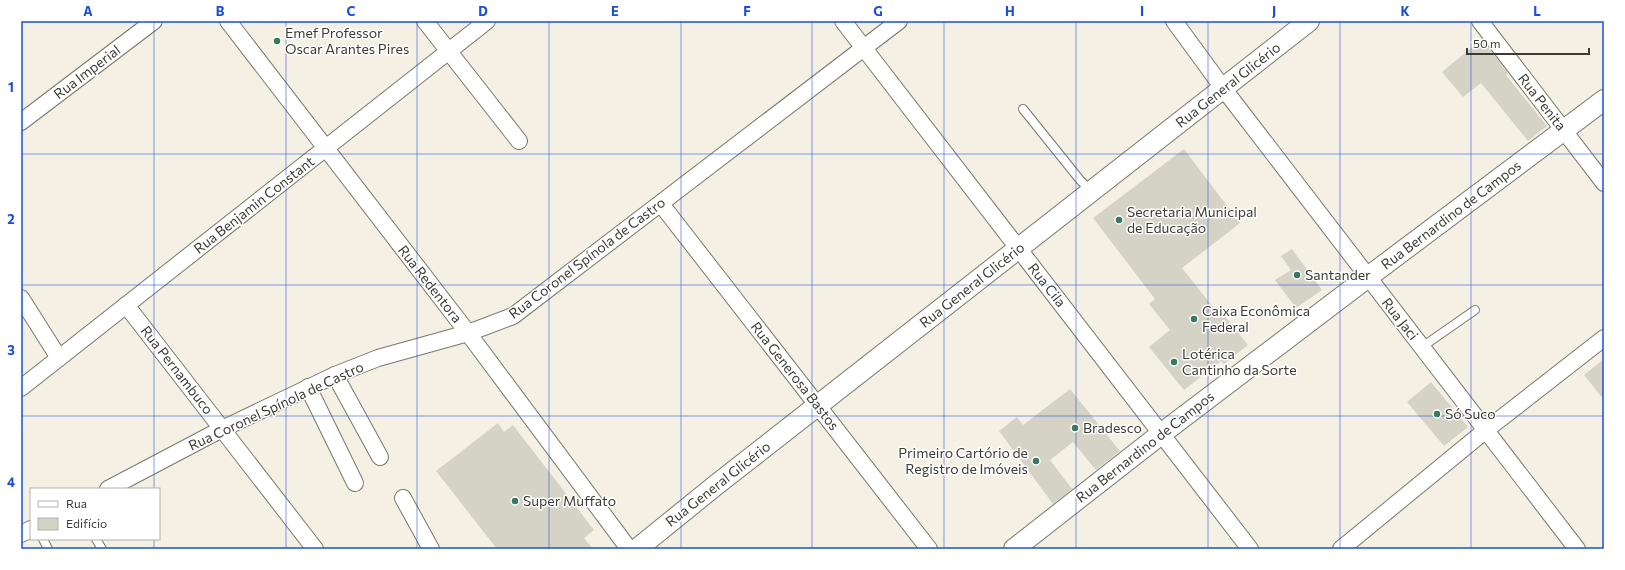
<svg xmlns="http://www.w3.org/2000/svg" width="1625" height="570" font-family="Commissioner,sans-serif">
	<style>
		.building { fill: #d5d2c6 }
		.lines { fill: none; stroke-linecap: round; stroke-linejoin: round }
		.service-casing { stroke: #7a776c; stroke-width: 10 }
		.minor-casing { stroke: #7a776c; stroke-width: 18 }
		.tertiary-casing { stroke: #7a776c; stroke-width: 22 }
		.service { stroke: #fff; stroke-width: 8 }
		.minor { stroke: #fff; stroke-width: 16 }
		.tertiary { stroke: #fff; stroke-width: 20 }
		.grid { fill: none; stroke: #1d4ed8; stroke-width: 1; stroke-opacity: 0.55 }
		.poi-dot { fill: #397865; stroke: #fff; stroke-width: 1.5 }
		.labels { text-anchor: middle; stroke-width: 3; stroke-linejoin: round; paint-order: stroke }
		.poi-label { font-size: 14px; fill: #3c3b36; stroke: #fff; text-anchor: start }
		.street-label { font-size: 14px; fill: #3c3b36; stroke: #fff }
		.neatline { fill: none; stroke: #1d4ed8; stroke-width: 1.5 }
		.grid-label { font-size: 13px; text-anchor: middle; font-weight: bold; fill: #1d4ed8 }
	</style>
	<rect width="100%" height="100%" fill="#f4f1e4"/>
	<g class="building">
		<polygon points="1482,39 1508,73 1506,75 1547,126 1528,141 1481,83 1463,97 1442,72"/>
		<polygon points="1184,149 1240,223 1182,268 1217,312 1220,310 1248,345 1224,364 1221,361 1184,390 1149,347 1170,330 1149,304 1155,299 1093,218"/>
		<polygon points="1292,249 1322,290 1296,308 1275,280 1291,270 1281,256"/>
		<polygon points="1604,359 1604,400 1584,375"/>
		<polygon points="1431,382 1468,427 1444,446 1407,402"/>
		<polygon points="1070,389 1120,451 1096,470 1073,442 1050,460 1072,489 1053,504 999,431 1017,417 1023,425"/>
		<polygon points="498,423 504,432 513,425 594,530 584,538 593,549 497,549 436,471"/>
	</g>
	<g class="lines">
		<g class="service-casing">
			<g id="service">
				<polyline points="1023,109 1080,180 1091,191"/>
				<polyline points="1422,347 1475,310"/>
				<polyline points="43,539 48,549"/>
				<polyline points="96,539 102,549"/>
			</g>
		</g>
		<g class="minor-casing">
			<g id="minor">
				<polyline points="228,21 468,333 629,549"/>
				<polyline points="425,21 519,141"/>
				<polyline points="843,21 1250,549"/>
				<polyline points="1174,21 1223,88 1577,549"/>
				<polyline points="1480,21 1604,183"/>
				<polyline points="21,122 154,21"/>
				<polyline points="661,204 929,549"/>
				<polyline points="21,298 59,358"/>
				<polyline points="126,305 315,549"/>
				<polyline points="335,375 380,457"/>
				<polyline points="308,387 355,483"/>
				<polyline points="21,388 487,21"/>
				<polyline points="108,489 222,429 335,375 378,358 468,333 513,316 899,21"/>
				<polyline points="403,498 431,549"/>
				<polyline points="21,534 31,529"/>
				<polyline points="1341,549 1486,430 1604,338"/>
			</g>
		</g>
		<g class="tertiary-casing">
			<g id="tertiary">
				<polyline points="637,549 716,485 1309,21"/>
				<polyline points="1014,549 1161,434 1368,277 1604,100"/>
			</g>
		</g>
		<use href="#service" class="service"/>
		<use href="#minor" class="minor"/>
		<use href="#tertiary" class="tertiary"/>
	</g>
	<path class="grid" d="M154 21V489M286 21V549M417 21V549M549 21V549M681 21V549M812 21V549M944 21V549M1076 21V549M1208 21V549M1340 21V549M1471 21V549M21 154H1604M21 285H1604M21 416H1604M154 539V549"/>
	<g class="poi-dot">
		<circle cx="277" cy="41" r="4"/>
		<circle cx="1119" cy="220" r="4"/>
		<circle cx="1297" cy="275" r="4"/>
		<circle cx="1194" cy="319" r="4"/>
		<circle cx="1174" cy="362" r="4"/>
		<circle cx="1437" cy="414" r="4"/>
		<circle cx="1075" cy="428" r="4"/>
		<circle cx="1036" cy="461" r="4"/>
		<circle cx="515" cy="501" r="4"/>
	</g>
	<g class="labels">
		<g class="poi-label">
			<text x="285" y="38">Emef Professor<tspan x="285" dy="16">Oscar Arantes Pires</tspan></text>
			<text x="1127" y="217">Secretaria Municipal<tspan x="1127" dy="16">de Educação</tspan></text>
			<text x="1305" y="280">Santander</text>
			<text x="1202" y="316">Caixa Econômica<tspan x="1202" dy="16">Federal</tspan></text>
			<text x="1182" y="359">Lotérica<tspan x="1182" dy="16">Cantinho da Sorte</tspan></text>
			<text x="1445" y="419">Só Suco</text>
			<text x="1083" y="433">Bradesco</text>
			<text x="1028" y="458" text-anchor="end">Primeiro Cartório de<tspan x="1028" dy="16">Registro de Imóveis</tspan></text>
			<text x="523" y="506">Super Muffato</text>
		</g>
		<g class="street-label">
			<text transform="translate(87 72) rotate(-37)" y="5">Rua Imperial</text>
			<text transform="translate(1228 85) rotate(-38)" y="5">Rua General Glicério</text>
			<text transform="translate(1542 102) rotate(52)" y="5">Rua Penita</text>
			<text transform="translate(254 205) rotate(-38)" y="5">Rua Benjamin Constant</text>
			<text transform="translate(1451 215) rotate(-37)" y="5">Rua Bernardino de Campos</text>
			<text transform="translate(587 258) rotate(-37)" y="5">Rua Coronel Spínola de Castro</text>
			<text transform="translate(430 284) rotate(52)" y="5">Rua Redentora</text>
			<text transform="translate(972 285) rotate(-38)" y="5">Rua General Glicério</text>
			<text transform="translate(1047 285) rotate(52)" y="5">Rua Cila</text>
			<text transform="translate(1400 319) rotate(52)" y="5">Rua Jaci</text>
			<text transform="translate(177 370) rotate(52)" y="5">Rua Pernambuco</text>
			<text transform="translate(795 376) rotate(52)" y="5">Rua Generosa Bastos</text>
			<text transform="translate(276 406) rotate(-25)" y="5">Rua Coronel Spínola de Castro</text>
			<text transform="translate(1145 447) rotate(-38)" y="5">Rua Bernardino de Campos</text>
			<text transform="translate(718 484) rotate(-38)" y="5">Rua General Glicério</text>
		</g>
	</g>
	<rect width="1625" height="570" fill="none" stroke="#ffffff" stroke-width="44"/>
	<rect x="30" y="488" width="130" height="52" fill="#ffffff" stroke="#b1b1af"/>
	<rect x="38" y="501" width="20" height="6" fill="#ffffff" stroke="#b1b1af"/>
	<text x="66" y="508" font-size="12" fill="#3c3b36">Rua</text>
	<rect x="38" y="518" width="20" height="12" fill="#d5d2c6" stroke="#b1b1af"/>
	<text x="66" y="528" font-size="12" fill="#3c3b36">Edifício</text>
	<path d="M1467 48v6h122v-6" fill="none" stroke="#3c3b36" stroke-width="2"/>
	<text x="1473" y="48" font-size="12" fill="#3c3b36" stroke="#ffffff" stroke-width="3" paint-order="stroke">50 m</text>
	<rect x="22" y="22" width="1581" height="526" class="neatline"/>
	<g class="grid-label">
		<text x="88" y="16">A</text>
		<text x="220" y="16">B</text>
		<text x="351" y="16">C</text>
		<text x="483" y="16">D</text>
		<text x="615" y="16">E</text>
		<text x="747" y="16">F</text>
		<text x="878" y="16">G</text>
		<text x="1010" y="16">H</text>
		<text x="1142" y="16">I</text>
		<text x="1274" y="16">J</text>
		<text x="1405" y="16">K</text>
		<text x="1537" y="16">L</text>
		<text x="11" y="92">1</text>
		<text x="11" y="224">2</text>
		<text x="11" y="355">3</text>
		<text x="11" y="487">4</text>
	</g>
</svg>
